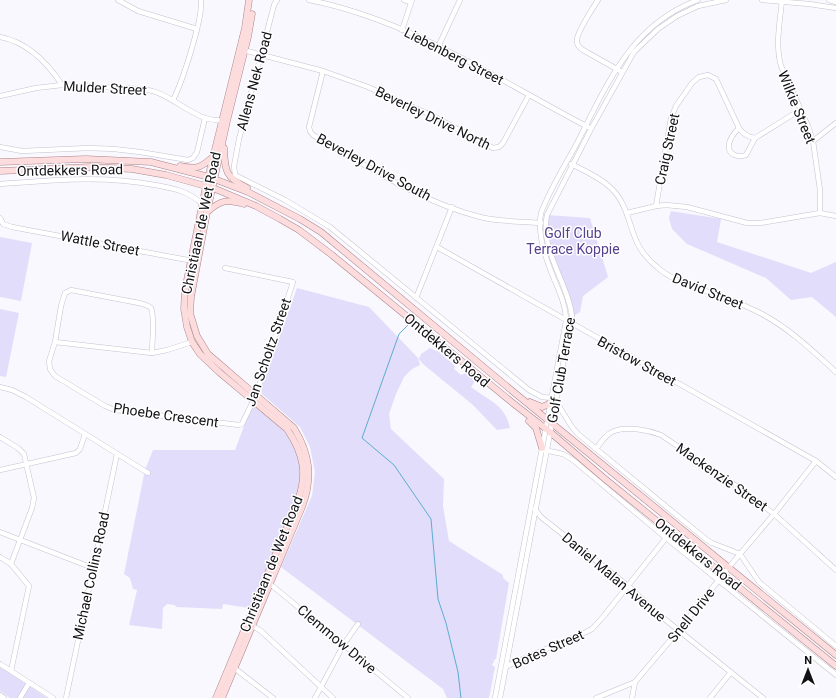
<svg xmlns="http://www.w3.org/2000/svg" width="836" height="698" font-family="Roboto,sans-serif">
	<style>
		.green { fill: #e1ddfa }
		.lines { fill: none; stroke-linecap: round; stroke-linejoin: round }
		.stream { stroke: #5eacd1; stroke-width: 1 }
		.minor-casing { stroke: #c4c2d0; stroke-width: 5.5 }
		.major-casing { stroke: #aa858a; stroke-width: 7 }
		.minor { stroke: #fff; stroke-width: 4.5 }
		.major { stroke: #fddcde; stroke-width: 6 }
		.labels { text-anchor: middle; stroke-width: 3; stroke-linejoin: round; paint-order: stroke }
		.street-label { font-size: 14px; fill: #121116; stroke: #fff }
		.park-label { font-size: 14px; fill: #56418f; stroke: #fff }
	</style>
	<rect width="100%" height="100%" fill="#f9f8fe"/>
	<g class="green">
		<polygon points="671,211 721,219 717,242 811,273 836,262 836,317 812,297 791,300 766,278 687,244 672,229 669,218"/>
		<polygon points="547,215 590,218 608,277 583,296 580,312 572,317 546,233"/>
		<polygon points="0,237 32,243 21,301 0,297"/>
		<polygon points="297,288 369,307 418,358 420,365 412,369 404,377 396,394 389,414 391,429 444,479 443,506 449,541 503,575 503,578 509,583 496,659 495,659 492,665 495,667 489,698 447,698 443,689 281,567 312,496 315,472 310,447 300,427 262,394 261,389"/>
		<polygon points="0,309 19,313 6,377 0,376"/>
		<path d="M430 348 439 352 455 366 454 369 461 375 466 373 475 381 471 387C489 401 505 404 510 428L497 430 473 405 423 364 419 359 421 354Z"/>
		<path d="M252 405C268 417 284 428 295 445 314 477 289 520 276 549 267 569 258 588 249 608L223 604 222 609 176 607 175 605 167 604 163 608 162 629 129 625 137 590H139L133 589 130 578 124 574 145 470 153 450H235Z"/>
		<polygon points="0,667 47,698 10,698 0,691"/>
	</g>
	<g class="lines">
		<polyline class="stream" points="409,324 399,334 362,438 394,465 431,519 438,599 446,623 458,672 461,698"/>
		<g class="minor-casing">
			<g id="minor">
				<polyline points="118,0 138,11 197,29"/>
				<polyline points="277,0 274,5 239,139 234,166 235,175 285,200 330,227 529,390 542,397 552,398"/>
				<path d="M309 0C411 20 498 80 588 127"/>
				<polyline points="404,0 411,2"/>
				<path d="M598 0C593 8 577 32 577 40 576 45 580 48 583 50L622 72"/>
				<polyline points="762,0 809,4 836,8"/>
				<path d="M782 0C780 22 775 44 781 66L808 126 813 141 820 190V213"/>
				<polyline points="829,0 836,2"/>
				<polyline points="402,30 412,0"/>
				<path d="M0 37C27 42 47 62 62 85"/>
				<polyline points="439,45 460,0"/>
				<polyline points="243,50 323,71 368,87 431,115 493,148 499,147 503,143 529,95"/>
				<path d="M323 71 309 127 310 131 313 135C366 165 420 202 480 217 499 222 521 221 541 223"/>
				<path d="M0 96 36 88 62 85 142 89C166 91 183 110 205 118 211 120 218 120 224 121"/>
				<path d="M173 100C183 80 189 59 195 37 198 25 202 13 201 0"/>
				<path d="M739 128C735 132 730 138 729 144 727 155 739 158 746 155L755 138"/>
				<polyline points="813,141 836,123"/>
				<polyline points="0,147 22,151 89,148 114,149 140,152 188,160 193,158 197,152 205,118"/>
				<path d="M571 164C585 171 601 178 612 189 625 202 628 219 634 235 638 247 647 259 657 267 670 279 687 284 703 290 723 297 743 304 762 314 790 329 813 351 836 372"/>
				<path d="M0 184C54 180 102 175 155 185 172 188 189 191 202 204"/>
				<path d="M656 206 671 118 676 106 692 83 699 77 708 75 716 79 739 128C743 134 747 137 755 138L800 110"/>
				<polyline points="627,213 656,206 666,205 687,207 747,223 760,223 820,213 836,216"/>
				<polyline points="0,218 3,224 12,227 193,261"/>
				<polyline points="437,247 816,461 836,477"/>
				<polyline points="416,298 452,207"/>
				<polyline points="55,342 152,353 167,350 192,342"/>
				<path d="M152 353C152 343 155 316 151 308 148 305 143 304 139 303L71 290 65 293 61 306 55 342 49 361 50 369 55 376 105 406 115 410 239 425 242 424 256 395 293 282 225 268"/>
				<polyline points="0,387 12,390 26,397 148,473"/>
				<polyline points="557,403 572,427 578,434 707,540 712,543 740,554 759,582 836,646"/>
				<polyline points="0,437 18,448 24,454 34,498 32,508 11,564"/>
				<path d="M596 449C601 442 606 434 614 431 627 426 648 430 661 435L741 489 774 514 836 570"/>
				<polyline points="544,450 563,454 573,460 666,538 836,675"/>
				<polyline points="0,470 76,453 80,449 85,434"/>
				<polyline points="535,509 541,517 628,586 662,617 763,698"/>
				<polyline points="0,532 93,568"/>
				<polyline points="0,557 11,564 29,586 11,671"/>
				<polyline points="269,583 408,698"/>
				<polyline points="251,625 261,631 333,698"/>
				<polyline points="0,664 53,698"/>
				<polyline points="233,667 273,698"/>
				<polyline points="506,667 513,663 586,632 592,629 603,617 666,538"/>
				<polyline points="0,695 4,698"/>
				<polyline points="20,698 29,683"/>
				<polyline points="66,698 117,454"/>
				<polyline points="315,698 344,644 358,624"/>
				<path d="M495 698 566 321C566 306 560 293 554 279 546 259 537 235 541 213 550 189 564 167 576 145 607 85 630 25 698 0"/>
				<path d="M500 698 572 317C569 284 539 249 547 215L591 129 634 52 658 29 677 16 698 6 726 0"/>
				<polyline points="596,698 635,682"/>
				<polyline points="632,698 635,682 679,630 729,567 774,514 816,461"/>
				<polyline points="710,698 731,672"/>
			</g>
		</g>
		<g class="major-casing">
			<g id="major">
				<path d="M224 148C225 171 225 177 247 188"/>
				<polyline points="0,162 86,159 151,162 209,177 248,192 300,219 321,232 516,394 836,655"/>
				<path d="M180 166C198 170 202 167 215 155"/>
				<polyline points="0,171 91,167 132,169 166,175 213,188 256,206 280,219 299,230 332,255 514,404 550,432 605,479 836,666"/>
				<path d="M207 212C221 200 227 199 244 204"/>
				<polyline points="530,402 542,407 549,404 551,401"/>
				<polyline points="529,421 536,428 542,448"/>
				<path d="M216 698 297 503C308 475 304 454 287 429L219 372 200 354 192 342 187 327 184 309 185 290 206 186 245 28 249 0"/>
				<path d="M222 698 302 507C313 478 310 454 294 428L208 354 197 336 190 313 191 297 207 212 227 121 248 37 252 14"/>
			</g>
		</g>
		<use href="#minor" class="minor"/>
		<use href="#major" class="major"/>
	</g>
	<g class="labels">
		<g class="street-label">
			<text transform="translate(454 56) rotate(27)" y="5">Liebenberg Street</text>
			<text transform="translate(254 81) rotate(-75)" y="5">Allens Nek Road</text>
			<text transform="translate(105 88) rotate(3)" y="5">Mulder Street</text>
			<text transform="translate(797 107) rotate(68)" y="5">Wilkie Street</text>
			<text transform="translate(433 118) rotate(26)" y="5">Beverley Drive North</text>
			<text transform="translate(667 149) rotate(-78)" y="5">Craig Street</text>
			<text transform="translate(374 167) rotate(28)" y="5">Beverley Drive South</text>
			<text transform="translate(70 170) rotate(-1)" y="5">Ontdekkers Road</text>
			<text transform="translate(201 223) rotate(-78)" y="5">Christiaan de Wet Road</text>
			<text transform="translate(100 243) rotate(11)" y="5">Wattle Street</text>
			<text transform="translate(708 291) rotate(22)" y="5">David Street</text>
			<text transform="translate(447 350) rotate(40)" y="5">Ontdekkers Road</text>
			<text transform="translate(268 352) rotate(-71)" y="5">Jan Scholtz Street</text>
			<text transform="translate(637 361) rotate(29)" y="5">Bristow Street</text>
			<text transform="translate(561 370) rotate(-80)" y="5">Golf Club Terrace</text>
			<text transform="translate(166 415) rotate(8)" y="5">Phoebe Crescent</text>
			<text transform="translate(722 477) rotate(35)" y="5">Mackenzie Street</text>
			<text transform="translate(698 554) rotate(39)" y="5">Ontdekkers Road</text>
			<text transform="translate(271 564) rotate(-68)" y="5">Christiaan de Wet Road</text>
			<text transform="translate(91 576) rotate(-78)" y="5">Michael Collins Road</text>
			<text transform="translate(614 577) rotate(40)" y="5">Daniel Malan Avenue</text>
			<text transform="translate(691 615) rotate(-51)" y="5">Snell Drive</text>
			<text transform="translate(337 639) rotate(40)" y="5">Clemmow Drive</text>
			<text transform="translate(548 649) rotate(-24)" y="5">Botes Street</text>
		</g>
		<g class="park-label">
			<text x="573" y="238">Golf Club<tspan x="573" dy="16">Terrace Koppie</tspan></text>
		</g>
	</g>
	<g transform="translate(808 670)" stroke="#ffffff" stroke-width="3" paint-order="stroke">
	<path d="M0-3L7 15L0 10L-7 15Z" fill="#121116"/>
	<text y="-6" font-size="11" font-weight="bold" text-anchor="middle" fill="#121116">N</text>
	</g>
</svg>
